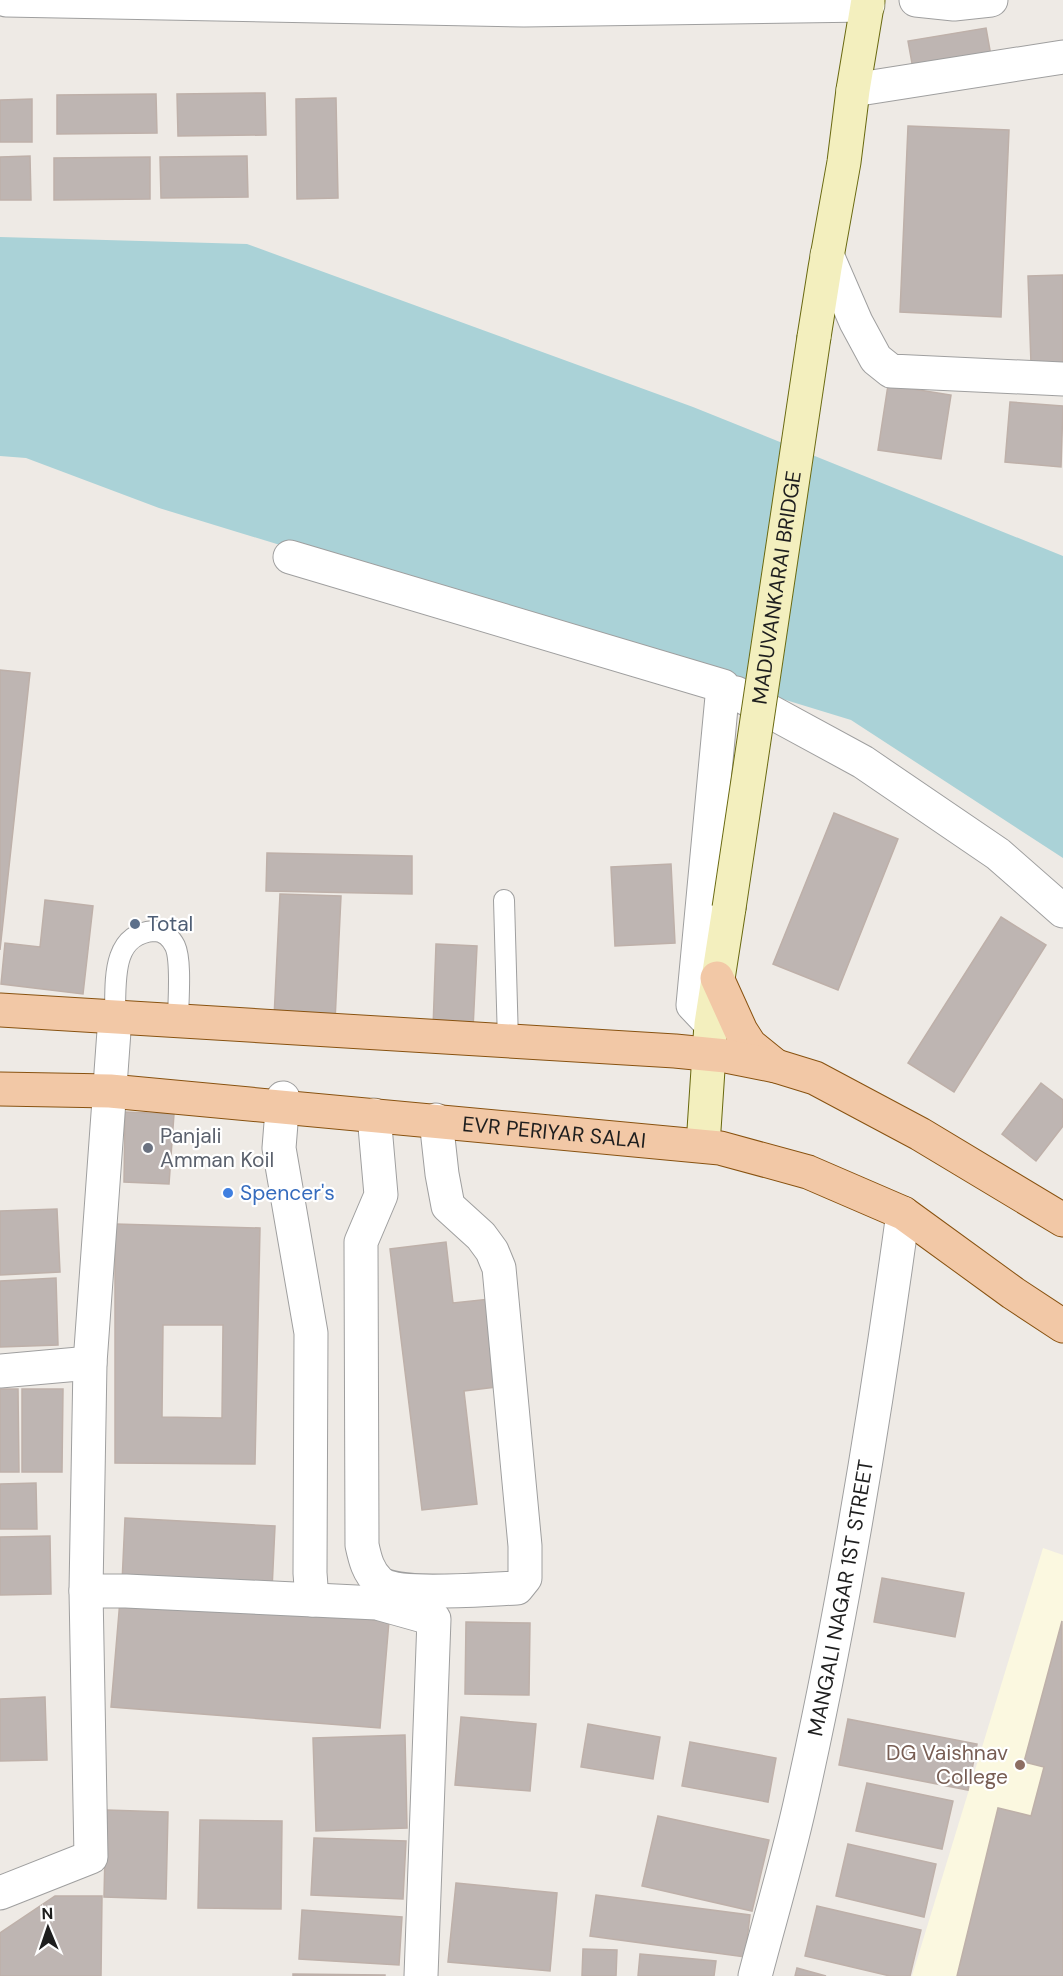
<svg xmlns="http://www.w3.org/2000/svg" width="1063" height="1976" font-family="'DM Sans',sans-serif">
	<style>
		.education { fill: #fbf8e0 }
		.water { fill: #aad2d7 }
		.building { fill: #beb5b2; stroke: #beb0a9; stroke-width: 1.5; fill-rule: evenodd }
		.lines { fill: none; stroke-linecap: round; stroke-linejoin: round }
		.lane-casing { stroke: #9f9f9f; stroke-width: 22 }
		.street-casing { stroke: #9f9f9f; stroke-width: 35 }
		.secondary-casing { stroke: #696910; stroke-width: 35 }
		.primary-casing { stroke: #885210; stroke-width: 35 }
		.lane { stroke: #fff; stroke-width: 20 }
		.street { stroke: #fff; stroke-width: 33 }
		.secondary { stroke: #f3efbe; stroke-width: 33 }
		.primary { stroke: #f2c8a6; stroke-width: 33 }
		.secondary-bridge-casing { stroke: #696910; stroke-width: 35; stroke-linecap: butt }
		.secondary-bridge { stroke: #f3efbe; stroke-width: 33 }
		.service-dot { fill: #5c6f8a; stroke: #fff; stroke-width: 2 }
		.worship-dot { fill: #6b7280; stroke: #fff; stroke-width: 2 }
		.shop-dot { fill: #3f7fe0; stroke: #fff; stroke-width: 2 }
		.education-dot { fill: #8d6e63; stroke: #fff; stroke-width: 2 }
		.labels { text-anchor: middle; stroke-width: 4.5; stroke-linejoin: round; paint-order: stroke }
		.street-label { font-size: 21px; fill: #1e1e1e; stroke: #fff }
		.service-label { font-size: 21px; fill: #4e5e75; stroke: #fff; text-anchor: start }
		.worship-label { font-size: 21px; fill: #5b616d; stroke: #fff; text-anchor: start }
		.shop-label { font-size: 21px; fill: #366cbe; stroke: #fff; text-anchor: start }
		.education-label { font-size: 21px; fill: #785e54; stroke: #fff; text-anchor: end }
	</style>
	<rect width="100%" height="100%" fill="#eeeae5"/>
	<polygon class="education" points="1043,1548 1063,1555 1063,1976 912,1976"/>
	<polygon class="water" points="0,237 247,244 693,407 1063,556 1063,858 851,720 159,508 26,458 0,456"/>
	<g class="building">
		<polygon points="986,28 991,56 913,69 908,41"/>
		<polygon points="265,93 266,135 178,136 177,94"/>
		<polygon points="156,94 157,133 57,134 57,95"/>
		<polygon points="336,98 338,198 297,199 296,99"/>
		<polygon points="32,99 32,142 0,142 0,100"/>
		<polygon points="908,126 1009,130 1001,317 900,312"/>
		<polygon points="30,156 31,200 0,200 0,157"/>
		<polygon points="247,156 248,197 161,198 160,157"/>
		<polygon points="150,157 150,199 54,200 54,158"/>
		<polygon points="1063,275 1063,363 1031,364 1028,276"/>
		<polygon points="888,385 951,395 941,459 878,450"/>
		<polygon points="1010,402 1063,406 1061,467 1005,462"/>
		<polygon points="0,670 30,673 0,950"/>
		<polygon points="834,813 898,839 838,990 773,964"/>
		<polygon points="267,853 412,856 412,894 266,891"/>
		<polygon points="671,864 675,943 615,946 611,867"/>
		<polygon points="280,894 341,896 335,1021 274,1018"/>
		<polygon points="45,900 93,906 83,994 1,984 5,943 40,947"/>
		<polygon points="1001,917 1046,945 954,1092 908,1063"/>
		<polygon points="436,944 477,946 473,1029 433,1028"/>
		<polygon points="1041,1083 1063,1100 1063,1126 1036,1161 1002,1134"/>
		<polygon points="125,1112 174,1114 169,1184 124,1182"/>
		<polygon points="57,1209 60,1272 0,1275 0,1211"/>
		<path d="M115 1224 260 1228 255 1464 115 1463ZM163 1325H223L222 1418 162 1417Z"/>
		<polygon points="446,1242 453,1303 490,1299 496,1387 464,1391 477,1504 422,1510 390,1249"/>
		<polygon points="56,1278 58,1345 0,1347 0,1281"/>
		<polygon points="0,1389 18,1389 19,1472 0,1472"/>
		<polygon points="22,1389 63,1389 62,1472 22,1472"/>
		<polygon points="36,1483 37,1529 0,1529 0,1484"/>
		<polygon points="125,1518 275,1526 272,1590 122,1583"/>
		<polygon points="50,1536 51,1594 0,1595 0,1537"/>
		<polygon points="882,1578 964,1593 955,1637 874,1622"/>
		<polygon points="120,1600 389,1621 380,1728 111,1707"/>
		<polygon points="1062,1621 1063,1976 957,1976 998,1808 1031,1816 1044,1767 1024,1762"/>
		<polygon points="466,1622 530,1623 529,1695 465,1694"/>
		<polygon points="45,1697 47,1760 0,1761 0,1699"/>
		<polygon points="461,1717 536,1724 530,1791 455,1785"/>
		<polygon points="848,1719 977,1744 968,1790 839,1765"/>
		<polygon points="588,1724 660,1737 653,1779 581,1767"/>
		<polygon points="405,1735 407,1828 316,1831 313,1738"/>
		<polygon points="690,1742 776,1758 768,1802 682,1786"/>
		<polygon points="867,1783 953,1801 942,1849 856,1831"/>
		<polygon points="106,1810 168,1812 166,1899 104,1897"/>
		<polygon points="658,1816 769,1840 752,1911 642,1886"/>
		<polygon points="200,1820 282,1821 281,1909 198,1908"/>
		<polygon points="314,1838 406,1841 403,1899 311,1895"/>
		<polygon points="848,1844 936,1864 924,1917 836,1896"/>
		<polygon points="456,1883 557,1893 550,1971 448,1962"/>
		<polygon points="596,1895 750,1915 745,1957 590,1936"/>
		<polygon points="55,1896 102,1896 101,1976 0,1976 0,1933"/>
		<polygon points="817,1906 921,1930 910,1976 890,1976 805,1956"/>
		<polygon points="302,1910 402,1917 399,1965 299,1959"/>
		<polygon points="583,1949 617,1950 616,1976 582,1976"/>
		<polygon points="640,1954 716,1961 714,1976 638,1976"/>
		<polygon points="797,1968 826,1976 795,1976"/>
		<polygon points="293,1974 385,1975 385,1976 293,1976"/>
	</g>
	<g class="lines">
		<g class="lane-casing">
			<g id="lane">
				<polyline points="504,900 508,1041"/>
				<path d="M115 1017C116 984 110 934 154 931 164 931 171 938 175 946 182 961 178 1003 178 1021"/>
			</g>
		</g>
		<g class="street-casing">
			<g id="street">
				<polyline points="6,0 524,10 868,5"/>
				<polyline points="916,0 954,4 991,0"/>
				<polyline points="853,90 1063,57"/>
				<polyline points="827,255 856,322 876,359 891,371 1063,379"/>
				<polyline points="290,557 723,686 693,1005 711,1024"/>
				<polyline points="736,693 863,762 998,854 1063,911"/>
				<polyline points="283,1098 279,1148 311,1333 310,1573 312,1600"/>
				<path d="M374 1115 381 1195 361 1242 362 1545C365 1559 368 1572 379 1582 395 1597 491 1589 517 1588L525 1578V1546L499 1268 492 1251 481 1236 448 1206 442 1174 436 1120"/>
				<polyline points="0,1371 90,1363"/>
				<polyline points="86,1591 126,1591 377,1603 434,1619 421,1976"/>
				<polyline points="0,1893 91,1857 86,1591 90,1363 115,1017"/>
				<path id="s1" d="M755 1976C770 1919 787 1862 800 1804 844 1609 876 1411 903 1213"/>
			</g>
		</g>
		<g class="secondary-casing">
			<g id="secondary">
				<polyline points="814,337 825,268 844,162 853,90 868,0"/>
				<polyline points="703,1145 711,1024 729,908"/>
			</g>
		</g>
		<g class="primary-casing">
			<g id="primary">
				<polyline points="717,978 741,1031 750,1045 776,1066"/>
				<polyline points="0,1010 675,1051 726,1056 776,1066 815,1078 920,1134 1063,1220"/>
				<path id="s2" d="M0 1089 110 1091 720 1148 808 1172 903 1213 1013 1293 1063 1326"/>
			</g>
		</g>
		<use href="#lane" class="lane"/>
		<use href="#street" class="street"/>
		<use href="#secondary" class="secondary"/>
		<use href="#primary" class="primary"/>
		<g class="secondary-bridge-casing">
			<g id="secondary-bridge">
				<path id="s3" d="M729 908 814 337"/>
			</g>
		</g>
		<use href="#secondary-bridge" class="secondary-bridge"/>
	</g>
	<circle class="service-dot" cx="135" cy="924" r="6"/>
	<circle class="worship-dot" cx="148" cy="1148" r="6"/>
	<circle class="shop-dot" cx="228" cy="1193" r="6"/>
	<circle class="education-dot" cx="1020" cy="1765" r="6"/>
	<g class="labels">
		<g class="street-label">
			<text dy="7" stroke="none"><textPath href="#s3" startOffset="324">MADUVANKARAI BRIDGE</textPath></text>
			<text dy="7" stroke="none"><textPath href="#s2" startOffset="556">EVR PERIYAR SALAI</textPath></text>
			<text dy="7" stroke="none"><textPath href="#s1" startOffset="388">MANGALI NAGAR 1ST STREET</textPath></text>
		</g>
		<g class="service-label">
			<text x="147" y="931">Total</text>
		</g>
		<g class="worship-label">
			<text x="160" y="1143">Panjali<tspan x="160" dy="24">Amman Koil</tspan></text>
		</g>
		<g class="shop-label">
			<text x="240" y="1200">Spencer's</text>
		</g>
		<g class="education-label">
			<text x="1008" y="1760">DG Vaishnav<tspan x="1008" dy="24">College</tspan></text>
		</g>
	</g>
	<g transform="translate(48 1928) rotate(358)" stroke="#ffffff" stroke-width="4.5" paint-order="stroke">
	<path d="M0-4.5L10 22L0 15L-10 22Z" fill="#1e1e1e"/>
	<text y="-9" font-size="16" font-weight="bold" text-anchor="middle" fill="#1e1e1e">N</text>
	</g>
</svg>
